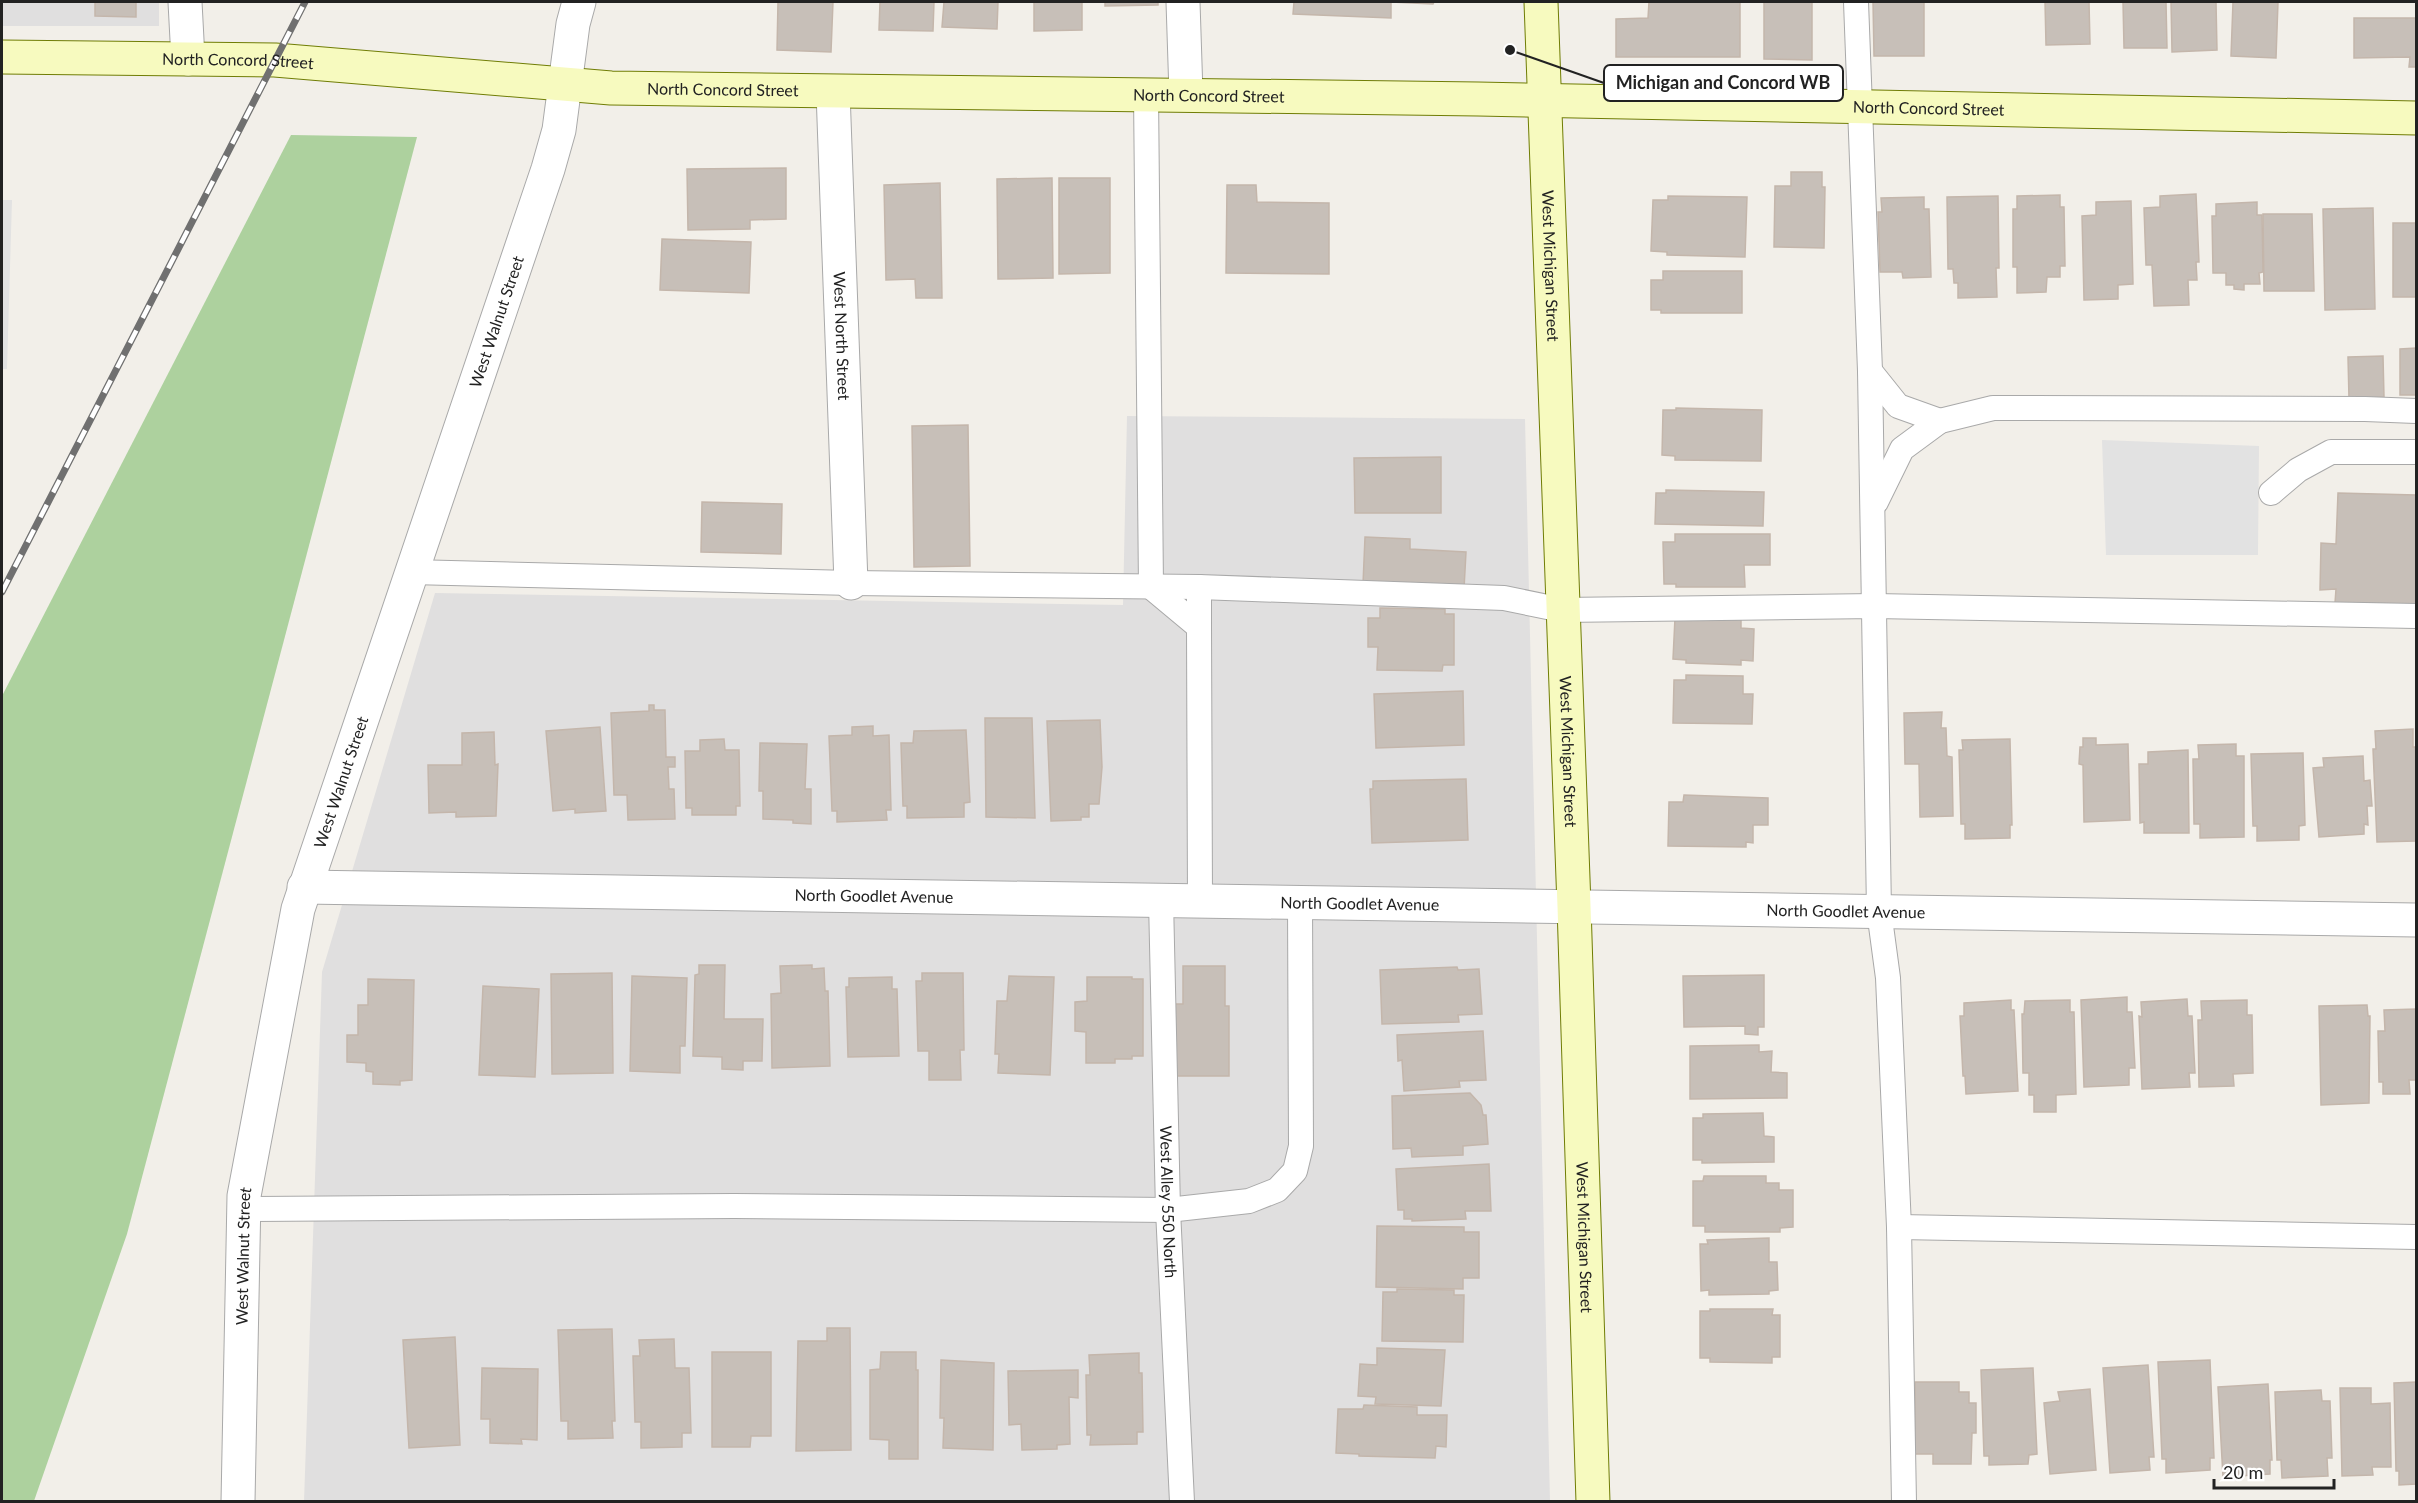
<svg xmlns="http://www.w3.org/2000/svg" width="2418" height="1503" font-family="Lato,sans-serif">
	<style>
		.residential { fill: #e0dfdf }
		.forest { fill: #add19e }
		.parking { fill: #e2e2e2 }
		.building { fill: #c7bfb8; stroke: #c4b6ab; stroke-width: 1.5 }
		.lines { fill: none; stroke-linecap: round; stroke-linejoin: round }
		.service-casing { stroke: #a9a9a9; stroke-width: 26 }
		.minor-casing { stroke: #a9a9a9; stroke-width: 35 }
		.secondary-casing { stroke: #707d05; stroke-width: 35 }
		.service { stroke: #fff; stroke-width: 24 }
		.minor { stroke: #fff; stroke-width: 33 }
		.secondary { stroke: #f7fabf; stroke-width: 33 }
		.rail-casing { stroke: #707070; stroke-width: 7 }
		.rail { stroke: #fff; stroke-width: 4.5; stroke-dasharray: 14; stroke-linecap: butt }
		.labels { text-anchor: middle; stroke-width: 4.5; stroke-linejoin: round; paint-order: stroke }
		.street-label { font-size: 16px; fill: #222; stroke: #fff }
		.leader { fill: none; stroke: #222; stroke-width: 2 }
		.callout-dot { fill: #222; stroke: #fff; stroke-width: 2 }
		.callout { fill: #fff; stroke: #222; stroke-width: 2 }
		.callout-label { font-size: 18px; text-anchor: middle; font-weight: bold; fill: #222 }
	</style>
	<rect width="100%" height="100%" fill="#f2efe9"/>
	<g class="residential">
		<rect x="2" y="2" width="157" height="24"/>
		<polygon points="1127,416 1525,419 1550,1501 304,1502 322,972 435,593 1123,605"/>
	</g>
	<polygon class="forest" points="291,135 417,137 127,1234 34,1501 2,1501 2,696"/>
	<g class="parking">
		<polygon points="2,200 12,200 7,369 2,369"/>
		<polygon points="2102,440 2259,446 2258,555 2106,555"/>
	</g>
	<g class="building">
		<polygon points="95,2 136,2 136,17 95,16"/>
		<polygon points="778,2 833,2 831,52 777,50"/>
		<polygon points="880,2 934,2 933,31 879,30"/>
		<polygon points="944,2 998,2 997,29 942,27"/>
		<polygon points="1034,2 1082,2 1082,30 1034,31"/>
		<polygon points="1105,2 1158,2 1158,5 1105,6"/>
		<polygon points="1294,2 1434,2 1433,4 1391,2 1391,18 1293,14"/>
		<polygon points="1649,2 1740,2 1740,57 1616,57 1616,19 1648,18"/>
		<polygon points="1764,2 1812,2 1812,60 1764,59"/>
		<polygon points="1873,2 1924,2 1924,56 1874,56"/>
		<polygon points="2045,2 2089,2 2090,44 2046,45"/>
		<polygon points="2123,2 2166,2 2167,48 2124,48"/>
		<polygon points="2171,2 2216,2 2217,50 2172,52"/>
		<polygon points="2233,2 2278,2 2276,58 2231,56"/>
		<polygon points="2354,18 2416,18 2416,67 2409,67 2410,57 2354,58"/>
		<polygon points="786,168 786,219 750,220 750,229 688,230 687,169"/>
		<polygon points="1791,172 1822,172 1822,187 1825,187 1824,248 1774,247 1775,186 1791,186"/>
		<polygon points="1052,178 1053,278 998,279 997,179"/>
		<polygon points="1059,178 1110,178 1110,273 1059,274"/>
		<polygon points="940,183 942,298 916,298 915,279 886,280 884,185"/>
		<polygon points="1227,185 1256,185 1257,202 1329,203 1329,274 1226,273"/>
		<polygon points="2196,194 2199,262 2196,262 2197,280 2188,280 2189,305 2154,306 2152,265 2146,265 2144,208 2160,207 2160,196"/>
		<polygon points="2060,195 2060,207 2064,207 2065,266 2060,266 2060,277 2047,277 2046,292 2017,293 2017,267 2013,267 2013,209 2017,209 2017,196"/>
		<polygon points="1668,196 1747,197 1745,257 1667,255 1667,252 1651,251 1653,200 1668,200"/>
		<polygon points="1998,196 1999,268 1996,268 1997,297 1958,298 1958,283 1954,283 1953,269 1948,269 1947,197"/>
		<polygon points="1924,197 1924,209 1929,209 1931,277 1903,278 1902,272 1880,272 1878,212 1882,212 1881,198"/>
		<polygon points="2131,201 2133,284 2118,285 2118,299 2084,300 2082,216 2096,215 2096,202"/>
		<polygon points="2257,202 2257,215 2262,215 2263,272 2259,273 2260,284 2244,284 2244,290 2234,289 2234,285 2226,285 2226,273 2213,273 2212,216 2216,216 2216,204"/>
		<polygon points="2373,208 2375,309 2325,310 2323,209"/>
		<polygon points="2263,214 2312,214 2314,291 2264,291"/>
		<rect x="2393" y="223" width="23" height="74"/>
		<polygon points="662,239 751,242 749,293 660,290"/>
		<polygon points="1663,271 1742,271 1742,313 1661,313 1661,310 1651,310 1651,280 1663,280"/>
		<polygon points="2416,348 2416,395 2400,395 2400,349"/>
		<polygon points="2383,356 2384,397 2349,399 2348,357"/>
		<polygon points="1676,408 1762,410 1761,461 1675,460 1675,456 1662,455 1663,410 1676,410"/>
		<polygon points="968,425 970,566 914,567 912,426"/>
		<polygon points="1441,457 1441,513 1355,513 1354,458"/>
		<polygon points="1666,490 1764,492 1763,526 1655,524 1656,493 1666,493"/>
		<polygon points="2338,493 2416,495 2416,604 2335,603 2336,589 2320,590 2321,543 2336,544"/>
		<polygon points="702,502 782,504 781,554 701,552"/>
		<polygon points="1675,534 1770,534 1770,565 1744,565 1745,587 1676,587 1676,584 1664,584 1663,542 1675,542"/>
		<polygon points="1365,537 1410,539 1410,549 1466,552 1464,589 1363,584"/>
		<polygon points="1380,608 1445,609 1445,614 1454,614 1454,665 1443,665 1442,671 1377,670 1378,647 1368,647 1368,618 1380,618"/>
		<polygon points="1741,616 1741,628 1754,629 1753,661 1741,660 1741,665 1686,663 1686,660 1673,659 1675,618"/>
		<polygon points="1686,675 1743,676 1743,694 1753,694 1752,724 1673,723 1674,680 1686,680"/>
		<polygon points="1463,691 1464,745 1376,748 1374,694"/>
		<polygon points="649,705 654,705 654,710 665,710 666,757 675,757 675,767 668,767 669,789 674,789 675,819 628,820 627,795 614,795 611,713 649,711"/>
		<polygon points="1942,712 1941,728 1946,728 1947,756 1952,757 1953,816 1920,817 1919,764 1905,764 1904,713"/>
		<polygon points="985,718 1032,718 1035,818 986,817"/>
		<polygon points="1100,720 1102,767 1099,804 1089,804 1089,817 1081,817 1081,820 1051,821 1047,721"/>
		<polygon points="873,726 873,736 889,735 891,810 886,810 887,820 837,822 837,811 832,811 829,736 852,735 852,727"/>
		<polygon points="600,727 606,811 575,813 575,809 553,811 546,731"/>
		<polygon points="2413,729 2413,747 2416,747 2416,841 2377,842 2373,749 2376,749 2375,731"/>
		<polygon points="966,730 970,802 964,803 964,817 907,818 907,806 903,806 901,743 913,743 914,731"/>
		<polygon points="494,732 495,765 498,764 496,816 456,817 456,812 429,813 428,765 462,765 462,733"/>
		<polygon points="2083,738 2096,738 2096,745 2128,744 2130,820 2084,822 2083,765 2079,764 2080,747 2083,747"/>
		<polygon points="724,739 725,750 739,750 740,806 736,806 736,815 692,815 692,808 686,808 685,751 700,751 700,740"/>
		<polygon points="2010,739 2012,825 2010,825 2010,838 1965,839 1965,824 1961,824 1959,750 1963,750 1962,740"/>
		<polygon points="760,743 807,744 805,789 811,789 811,824 793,823 793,820 763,819 763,791 759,791"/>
		<polygon points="2236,744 2236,756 2244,756 2244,837 2200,838 2200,824 2194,824 2193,759 2199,759 2198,745"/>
		<polygon points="2188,750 2189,833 2144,833 2144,822 2140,823 2139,764 2148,764 2148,752"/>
		<polygon points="2303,753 2305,825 2299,826 2299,840 2257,841 2257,826 2253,826 2251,754"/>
		<polygon points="2363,756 2364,781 2370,780 2372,806 2367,806 2368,825 2364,824 2364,834 2319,837 2313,768 2324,767 2323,758"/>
		<polygon points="1466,779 1468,840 1372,843 1370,789 1373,789 1373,781"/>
		<polygon points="1684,795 1768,798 1768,825 1753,825 1753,843 1746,842 1746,847 1668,846 1669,802 1683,802"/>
		<polygon points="699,965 725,965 724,1019 763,1019 762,1061 743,1061 743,1070 722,1069 722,1057 693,1056 695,975 699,974"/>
		<polygon points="812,965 812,969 824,968 825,991 828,991 830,1066 772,1068 771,994 781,993 780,966"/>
		<polygon points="1183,966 1225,966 1225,1006 1229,1006 1229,1076 1173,1076 1173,1004 1183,1004"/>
		<polygon points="1457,967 1458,970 1479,969 1482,1014 1458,1015 1459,1022 1382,1024 1380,970"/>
		<polygon points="612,973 613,1073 552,1074 551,974"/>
		<polygon points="922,973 963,973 964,1050 960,1050 961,1080 929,1080 929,1051 918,1051 916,981 922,981"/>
		<polygon points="1764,975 1764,1027 1758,1027 1758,1035 1745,1034 1745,1026 1684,1027 1683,976"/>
		<polygon points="632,976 687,978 685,1046 680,1046 680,1073 630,1071"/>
		<polygon points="1009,976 1054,977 1050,1075 998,1073 999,1054 995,1054 997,1001 1007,1001"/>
		<polygon points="892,977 892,989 897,989 899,1056 848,1057 846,987 849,987 849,978"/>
		<polygon points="1087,977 1132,977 1132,979 1143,979 1143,1056 1132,1056 1132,1059 1115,1059 1115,1063 1086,1063 1086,1032 1075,1031 1075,1002 1087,1001"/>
		<polygon points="368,979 414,980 412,1080 400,1081 400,1085 373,1084 373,1072 366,1071 366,1063 347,1062 347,1035 358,1035 358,1005 368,1005"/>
		<polygon points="483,986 539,989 535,1077 479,1075"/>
		<polygon points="2127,997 2127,1012 2132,1012 2135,1068 2129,1068 2129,1085 2084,1087 2081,1000"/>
		<polygon points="2187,999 2188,1016 2192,1016 2195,1073 2189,1073 2190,1087 2142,1089 2139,1016 2142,1017 2141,1002"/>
		<polygon points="2011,1000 2011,1010 2014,1010 2018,1091 1966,1094 1965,1076 1963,1076 1960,1016 1964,1016 1964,1003"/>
		<polygon points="2070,1000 2070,1012 2074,1012 2076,1094 2056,1095 2056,1112 2034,1112 2034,1095 2029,1095 2029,1073 2023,1073 2022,1014 2024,1014 2025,1001"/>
		<polygon points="2247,1000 2247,1015 2252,1015 2253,1073 2233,1074 2234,1086 2199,1087 2198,1020 2202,1020 2201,1001"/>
		<polygon points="2367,1005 2368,1016 2370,1016 2369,1103 2321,1105 2319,1006"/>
		<polygon points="2416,1009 2416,1080 2409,1080 2410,1094 2383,1094 2383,1082 2379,1082 2378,1031 2385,1031 2384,1010"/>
		<polygon points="1483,1031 1486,1080 1459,1081 1460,1087 1404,1091 1402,1060 1398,1061 1397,1035"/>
		<polygon points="1759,1045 1759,1052 1772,1051 1771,1072 1787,1073 1787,1098 1690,1099 1690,1046"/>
		<polygon points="1470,1093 1481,1105 1483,1115 1486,1115 1488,1144 1463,1146 1463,1155 1412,1157 1411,1148 1393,1149 1392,1096"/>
		<polygon points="1763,1113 1764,1136 1774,1137 1774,1162 1702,1163 1702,1160 1693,1160 1693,1118 1703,1118 1703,1114"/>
		<polygon points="1489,1164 1491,1211 1465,1211 1466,1219 1412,1221 1412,1219 1404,1219 1404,1210 1398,1210 1396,1169"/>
		<polygon points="1704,1176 1766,1176 1766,1183 1779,1183 1779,1190 1793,1190 1793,1227 1780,1228 1780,1232 1705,1232 1705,1226 1693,1226 1693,1181 1703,1181"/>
		<polygon points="1377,1226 1464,1227 1464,1232 1479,1232 1479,1278 1463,1278 1463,1289 1376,1287"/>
		<polygon points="1769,1238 1769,1262 1777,1262 1778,1290 1769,1291 1769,1294 1709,1295 1709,1290 1701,1291 1700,1244 1708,1244 1707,1240"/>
		<polygon points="1397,1289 1454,1290 1454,1295 1464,1295 1463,1342 1382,1341 1383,1292 1397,1292"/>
		<polygon points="1710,1309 1773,1309 1772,1315 1780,1315 1780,1357 1772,1357 1772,1363 1710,1362 1710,1358 1700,1358 1700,1311 1710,1311"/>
		<polygon points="827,1328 850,1328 851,1450 796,1451 798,1341 827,1341"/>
		<polygon points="612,1329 615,1421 612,1421 613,1438 568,1439 568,1421 561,1421 558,1330"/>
		<polygon points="455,1337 460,1445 409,1448 403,1340"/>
		<polygon points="674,1339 675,1368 689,1368 691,1433 682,1433 682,1447 641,1448 641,1422 635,1422 633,1356 640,1356 639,1340"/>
		<polygon points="1377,1348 1445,1350 1441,1406 1375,1404 1376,1397 1358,1396 1360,1364 1377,1365"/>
		<polygon points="712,1352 771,1352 771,1436 751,1436 750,1447 712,1447"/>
		<polygon points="881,1352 916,1352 916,1370 918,1370 918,1459 889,1459 889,1440 870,1439 870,1370 880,1369"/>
		<polygon points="1139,1353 1139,1373 1142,1373 1143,1432 1137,1432 1137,1444 1090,1445 1091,1435 1087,1435 1086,1375 1090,1375 1089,1355"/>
		<polygon points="941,1360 994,1363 993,1450 943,1448 944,1418 940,1418"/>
		<polygon points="2210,1360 2214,1458 2210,1458 2210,1470 2166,1473 2166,1459 2162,1459 2158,1362"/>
		<polygon points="2148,1365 2154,1457 2149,1457 2150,1470 2110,1473 2103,1368"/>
		<polygon points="482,1368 538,1369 537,1440 521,1439 522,1444 490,1443 490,1419 481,1419"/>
		<polygon points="2033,1368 2037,1454 2029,1455 2028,1464 1989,1465 1989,1456 1984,1456 1981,1370"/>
		<polygon points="1078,1370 1078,1398 1069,1397 1070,1444 1057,1445 1057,1449 1022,1450 1021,1424 1009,1425 1008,1371"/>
		<polygon points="1915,1382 1959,1382 1959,1392 1969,1392 1969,1403 1976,1403 1976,1433 1972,1433 1971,1464 1933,1464 1933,1454 1915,1454"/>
		<polygon points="2416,1382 2416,1484 2399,1485 2399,1471 2396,1471 2394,1383"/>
		<polygon points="2268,1384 2272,1460 2270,1460 2270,1474 2223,1477 2218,1387"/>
		<polygon points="2340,1388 2371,1388 2371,1404 2390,1403 2391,1467 2372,1467 2373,1475 2342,1476"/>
		<polygon points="2090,1389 2096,1470 2050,1474 2044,1403 2060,1401 2058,1392"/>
		<polygon points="2321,1390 2322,1401 2330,1401 2332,1458 2327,1458 2328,1476 2282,1478 2281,1460 2277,1460 2275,1392"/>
		<polygon points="1364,1405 1417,1407 1417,1415 1447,1415 1446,1447 1436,1446 1435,1458 1359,1456 1359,1454 1336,1453 1338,1409 1363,1409"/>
	</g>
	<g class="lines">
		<g class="service-casing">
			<g id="service">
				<polyline points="1856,2 1870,371 1879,911 1888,978 1899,1227 1904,1502"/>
				<polyline points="1146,94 1151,587 1199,627 1199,587"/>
				<polyline points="1870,371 1898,406 1940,421 1902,449 1876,502"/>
				<polyline points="1940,421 1993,408 2365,409 2416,411"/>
				<polyline points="2271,493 2298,470 2331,452 2416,452"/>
				<polyline points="411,572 851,583 1199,587 1504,598 1562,610 1875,606 2416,616"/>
				<polyline points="1199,627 1200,901"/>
				<path id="s1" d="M1161 900 1168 1210 1182 1502"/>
				<polyline points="244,1209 734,1206 1168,1210 1249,1201 1277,1190 1295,1171 1301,1146 1300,902"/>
				<polyline points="1899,1227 2416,1237"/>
			</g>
		</g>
		<g class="minor-casing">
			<g id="minor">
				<polyline points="185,2 188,59"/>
				<polyline points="1183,2 1186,94"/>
				<path id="s2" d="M833 92 851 583"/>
				<path id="s3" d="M304 887 2416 920"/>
				<path id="s4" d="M238 1502 244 1196 298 909 548 169 559 130 573 24 579 2"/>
			</g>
		</g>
		<g class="secondary-casing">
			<g id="secondary">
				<path id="s5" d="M1541 2 1574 906 1593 1502"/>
				<path id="s6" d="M2 57 275 60 611 88 1478 99 2416 118"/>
			</g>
		</g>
		<use href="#service" class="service"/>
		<use href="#minor" class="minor"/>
		<use href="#secondary" class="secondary"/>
		<g class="rail-casing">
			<polyline id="rail" points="2,592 305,2"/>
		</g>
		<use href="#rail" class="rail"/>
	</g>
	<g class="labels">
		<g class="street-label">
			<text dy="6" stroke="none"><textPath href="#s6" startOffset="236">North Concord Street</textPath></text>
			<text dy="6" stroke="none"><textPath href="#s6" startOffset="722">North Concord Street</textPath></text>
			<text dy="6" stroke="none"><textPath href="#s6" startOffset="1208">North Concord Street</textPath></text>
			<text dy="6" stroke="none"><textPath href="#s6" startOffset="1928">North Concord Street</textPath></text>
			<text dy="6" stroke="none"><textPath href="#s5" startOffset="264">West Michigan Street</textPath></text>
			<text dy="6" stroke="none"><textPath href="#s4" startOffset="1218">West Walnut Street</textPath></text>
			<text dy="6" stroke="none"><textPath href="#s2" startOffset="244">West North Street</textPath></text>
			<text dy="6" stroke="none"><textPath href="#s5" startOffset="750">West Michigan Street</textPath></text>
			<text dy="6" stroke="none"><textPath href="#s4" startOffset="732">West Walnut Street</textPath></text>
			<text dy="6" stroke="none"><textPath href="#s3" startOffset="570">North Goodlet Avenue</textPath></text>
			<text dy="6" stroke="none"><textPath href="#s3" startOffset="1056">North Goodlet Avenue</textPath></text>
			<text dy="6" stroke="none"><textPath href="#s3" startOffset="1542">North Goodlet Avenue</textPath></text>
			<text dy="6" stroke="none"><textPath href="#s1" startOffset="302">West Alley 550 North</textPath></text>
			<text dy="6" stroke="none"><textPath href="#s5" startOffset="1236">West Michigan Street</textPath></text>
			<text dy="6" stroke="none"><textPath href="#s4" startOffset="246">West Walnut Street</textPath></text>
		</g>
	</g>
	<path class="leader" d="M1510 50L1604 83"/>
	<circle class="callout-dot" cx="1510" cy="50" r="6"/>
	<rect class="callout" x="1604" y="65" width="239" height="36" rx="6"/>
	<g class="callout-label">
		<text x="1723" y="89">Michigan and Concord WB</text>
	</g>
	<rect width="2418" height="1503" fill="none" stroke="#222222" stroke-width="6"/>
	<path d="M2214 1479v9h120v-9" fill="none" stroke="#222222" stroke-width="3"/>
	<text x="2223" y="1479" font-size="18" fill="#222222" stroke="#ffffff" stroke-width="4.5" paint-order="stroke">20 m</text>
</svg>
